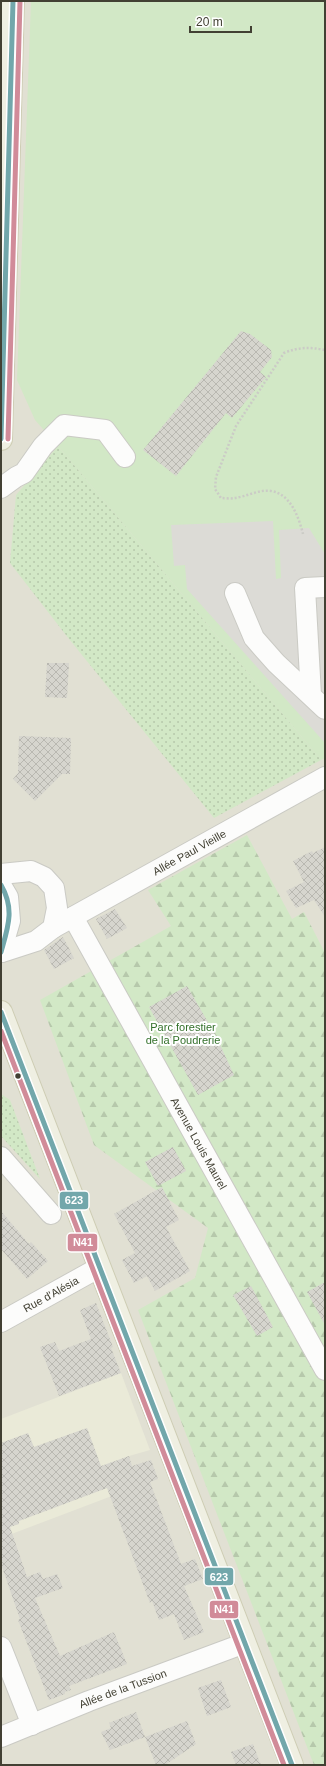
<svg xmlns="http://www.w3.org/2000/svg" width="326" height="1766" font-family="Helvetica,sans-serif">
	<style>
		.residential { fill: #e1e0d3 }
		.education { fill: #eaead8 }
		.green { fill: #d2e8c6 }
		.forest { fill: url(#forest-firs) }
		.garden { fill: url(#garden-dots) }
		.parking { fill: #dcdbd6 }
		.building { fill: url(#building-cross-hatch) }
		.lines { fill: none; stroke-linecap: round; stroke-linejoin: round }
		.minor-casing { stroke: #cacac4; stroke-width: 22 }
		.major-casing { stroke: #cecdb4; stroke-width: 24 }
		.path { stroke: #cbcbc6; stroke-width: 2.5; stroke-dasharray: 2 2; stroke-linecap: butt }
		.minor { stroke: #fcfcfb; stroke-width: 20 }
		.major { stroke: #efefe2; stroke-width: 22 }
		.bus-1-casing { stroke: #fff; stroke-width: 8 }
		.bus-2-casing { stroke: #fff; stroke-width: 8 }
		.bus-1 { stroke: #72a7ab; stroke-width: 5 }
		.bus-2 { stroke: #d18b99; stroke-width: 5 }
		.bus-dot { fill: #424033; stroke: #fff; stroke-width: 1.5 }
		.labels { text-anchor: middle; stroke-width: 4; stroke-linejoin: round; paint-order: stroke }
		.street-label { font-size: 11px; fill: #424033; stroke: #fff }
		.park-label { font-size: 11px; fill: #33702a; stroke: #fff }
		.line-badge { stroke: #fff; stroke-width: 1.5 }
		.badge-label { font-size: 11px; text-anchor: middle; font-weight: bold; fill: #fff }
	</style>
	<defs>
		<pattern id="forest-firs" width="22" height="20" patternUnits="userSpaceOnUse"><rect width="22" height="20" fill="#d2e8c6"/><path d="M5 1l3.5 6h-7zM16 11l3.5 6h-7z" fill="#b6c8ab"/></pattern>
		<pattern id="garden-dots" width="8" height="8" patternUnits="userSpaceOnUse"><rect width="8" height="8" fill="#d2e8c6"/><path d="M2 2h.1M6 6h.1" fill="none" stroke="#b6c8ab" stroke-width="1.8" stroke-linecap="round"/></pattern>
		<pattern id="building-cross-hatch" width="8" height="8" patternUnits="userSpaceOnUse"><rect width="8" height="8" fill="#d6d5ce"/><path d="M0 0l8 8M0 8l8-8" fill="none" stroke="#b9b8b1"/></pattern>
	</defs>
	<rect width="100%" height="100%" fill="#ecece6"/>
	<rect class="residential" x="1" y="1" width="324" height="1764"/>
	<polygon class="education" points="121,1373 150,1450 129,1456 125,1491 1,1538 1,1419"/>
	<polygon class="green" points="31,1 325,1 325,758 321,760 58,446 35,420 17,380"/>
	<polygon class="forest" points="247,835 292,919 304,912 325,953 325,1765 314,1765 138,1310 195,1278 208,1228 94,1145 40,1000 171,926 148,890"/>
	<g class="garden">
		<polygon points="58,446 321,760 214,818 69,639 10,563 16,495"/>
		<polygon points="1,1094 10,1100 40,1179 1,1136"/>
	</g>
	<polygon class="parking" points="273,521 276,579 281,578 279,530 309,528 325,554 325,743 187,589 185,565 174,566 171,525"/>
	<g class="building">
		<polygon points="241,331 250,334 271,350 272,357 260,372 266,377 232,418 226,413 176,476 143,450"/>
		<polygon points="47,663 69,663 67,698 45,697"/>
		<polygon points="19,736 71,738 70,774 62,774 35,801 13,779 18,773"/>
		<polygon points="325,847 325,917 314,900 296,908 286,891 304,882 293,861 312,851 313,853"/>
		<polygon points="115,909 127,928 107,939 96,919"/>
		<polygon points="63,937 74,958 54,969 44,950"/>
		<polygon points="187,986 216,1036 234,1075 198,1095 149,1007"/>
		<polygon points="173,1147 186,1171 158,1186 145,1162"/>
		<polygon points="162,1187 179,1220 166,1227 190,1271 155,1291 147,1276 134,1283 122,1260 135,1253 114,1214"/>
		<polygon points="1,1211 29,1244 31,1242 48,1261 27,1279 1,1249"/>
		<polygon points="325,1282 325,1325 307,1292"/>
		<polygon points="251,1286 273,1327 257,1336 233,1295"/>
		<polygon points="96,1303 113,1347 111,1348 121,1373 59,1396 40,1347 55,1342 59,1351 91,1339 80,1310"/>
		<polygon points="87,1428 101,1466 129,1456 132,1466 151,1460 158,1479 150,1482 181,1564 195,1559 203,1579 184,1586 204,1632 184,1640 174,1614 159,1620 152,1601 150,1603 107,1488 19,1521 19,1524 10,1527 27,1577 40,1572 43,1579 57,1574 63,1588 35,1598 60,1656 114,1632 127,1664 69,1686 71,1690 65,1692 65,1694 49,1700 18,1620 20,1619 1,1564 1,1443 28,1433 34,1447"/>
		<polygon points="221,1680 231,1707 207,1716 198,1688"/>
		<polygon points="136,1712 145,1737 110,1750 101,1732 111,1728 109,1723"/>
		<polygon points="187,1721 196,1744 165,1765 156,1765 145,1737"/>
		<polygon points="253,1744 261,1765 236,1765 231,1752"/>
	</g>
	<g class="lines">
		<g class="minor-casing">
			<g id="minor">
				<polyline points="1,488 16,477 24,473 43,446 64,425 105,430 125,457"/>
				<polyline points="235,593 254,638 276,663 325,709"/>
				<polyline points="311,695 305,588 325,587"/>
				<polyline points="1,874 31,871 44,877 54,888 57,908 53,928 36,941 2,952"/>
				<polyline points="1,885 8,897 10,921 1,952"/>
				<path id="s1" d="M73 917 325 1370"/>
				<path id="s2" d="M53 928 325 777"/>
				<polyline points="1,1157 51,1214"/>
				<path id="s3" d="M1 1322 100 1267"/>
				<polyline points="1,1647 32,1725"/>
				<path id="s4" d="M1 1737 89 1701 245 1643"/>
			</g>
		</g>
		<g class="major-casing">
			<g id="major">
				<polyline points="1,439 13,1"/>
				<polyline points="1,1012 292,1765"/>
			</g>
		</g>
		<path class="path" d="M303 534C299 518 291 494 271 491 259 489 246 497 234 498 230 499 225 498 221 498L215 489 216 477 236 426 284 353C298 347 310 347 325 350"/>
		<use href="#minor" class="minor"/>
		<use href="#major" class="major"/>
		<g class="bus-1-casing">
			<g id="bus-1">
				<polyline points="1,439 13,1"/>
				<path d="M1 885C15 909 8 927 1 952"/>
				<polyline points="1,1012 292,1765"/>
			</g>
		</g>
		<g class="bus-2-casing">
			<g id="bus-2">
				<polyline points="8,439 20,1"/>
				<polyline points="1,1031 284,1765"/>
			</g>
		</g>
		<use href="#bus-1" class="bus-1"/>
		<use href="#bus-2" class="bus-2"/>
	</g>
	<circle class="bus-dot" cx="18" cy="1076" r="3.5"/>
	<g class="labels">
		<g class="street-label">
			<text dy="4" stroke="none"><textPath href="#s2" startOffset="156">Allée Paul Vieille</textPath></text>
			<text dy="4" stroke="none"><textPath href="#s1" startOffset="259">Avenue Louis Maurel</textPath></text>
			<text dy="4" stroke="none"><textPath href="#s3" startOffset="57">Rue d'Alésia</textPath></text>
			<text dy="4" stroke="none"><textPath href="#s4" startOffset="131">Allée de la Tussion</textPath></text>
		</g>
		<g class="park-label">
			<text x="183" y="1031">Parc forestier<tspan x="183" dy="13">de la Poudrerie</tspan></text>
		</g>
	</g>
	<g class="line-badge">
		<rect x="59" y="1191" width="30" height="19" rx="4" fill="#72a7ab"/>
		<rect x="67" y="1233" width="31" height="19" rx="4" fill="#d18b99"/>
		<rect x="204" y="1567" width="30" height="19" rx="4" fill="#72a7ab"/>
		<rect x="209" y="1600" width="30" height="19" rx="4" fill="#d18b99"/>
	</g>
	<g class="badge-label">
		<text x="74" y="1204">623</text>
		<text x="83" y="1246">N41</text>
		<text x="219" y="1581">623</text>
		<text x="224" y="1613">N41</text>
	</g>
	<rect width="326" height="1766" fill="none" stroke="#424033" stroke-width="4"/>
	<path d="M190 26v6h61v-6" fill="none" stroke="#424033" stroke-width="2"/>
	<text x="196" y="26" font-size="12" fill="#424033" stroke="#ffffff" stroke-width="3" paint-order="stroke">20 m</text>
</svg>
